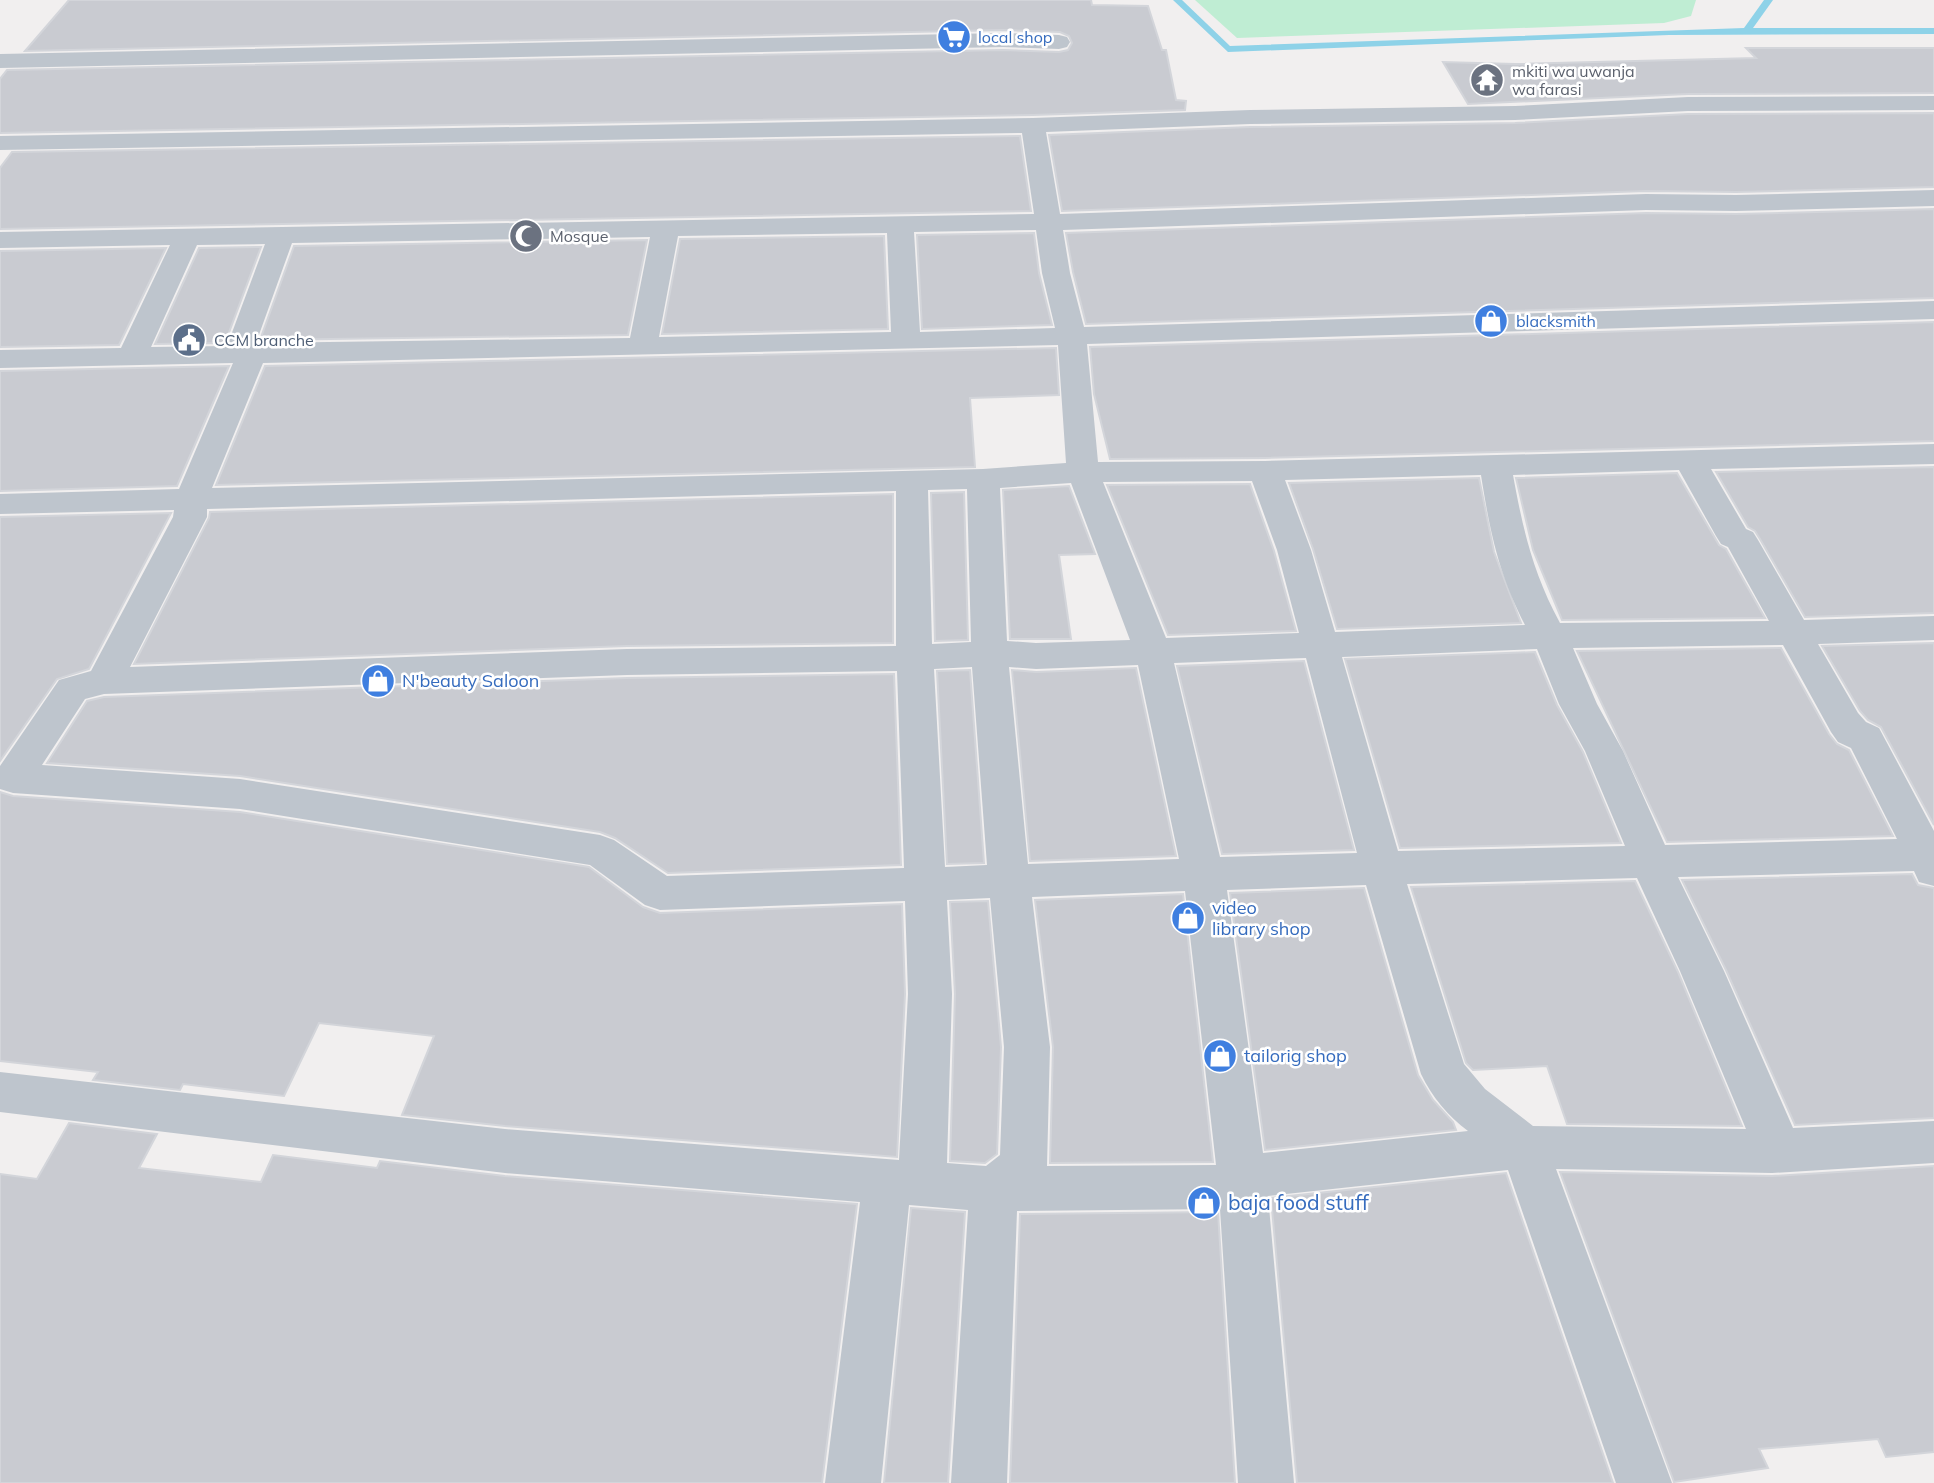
<svg xmlns="http://www.w3.org/2000/svg" width="1934" height="1483" font-family="Mulish,sans-serif">
	<style>
		.green { fill: #bfedd3 }
		.lines { fill: none; stroke-linecap: round; stroke-linejoin: round }
		.stream { fill: #8ed2e8; fill-rule: evenodd }
		.building { fill: #c9cbd1; stroke: #d3d5da; stroke-width: 2 }
		.minor { fill: #bec5cd; fill-rule: evenodd }
		.labels { text-anchor: middle; stroke-width: 5; stroke-linejoin: round; paint-order: stroke }
		.far-shop-label { font-size: 16px; fill: #366cbe; stroke: #fff; text-anchor: start }
		.far-worship-label { font-size: 16px; fill: #5b616d; stroke: #fff; text-anchor: start }
		.far-service-label { font-size: 16px; fill: #4e5e75; stroke: #fff; text-anchor: start }
		.shop-label { font-size: 18px; fill: #366cbe; stroke: #fff; text-anchor: start }
		.near-shop-label { font-size: 21px; fill: #366cbe; stroke: #fff; text-anchor: start }
	</style>
	<rect width="100%" height="100%" fill="#f1efef"/>
	<polygon class="green" points="1195,0 1696,0 1691,16 1664,23 1237,38"/>
	<g class="lines">
		<polygon class="stream" points="1173,0 1182,0 1230,46 1744,28 1764,0 1773,0 1753,28 1934,28 1934,34 1669,35 1228,52"/>
	</g>
	<g class="building">
		<polygon points="69,0 1091,0 1092,5 1148,6 1162,50 1166,50 1176,100 1186,101 1185,110 1033,115 0,133 0,79 7,70 1003,50 1059,52 1068,50 1072,43 1069,36 1060,32 1003,30 25,51"/>
		<polygon points="1746,48 1934,48 1934,93 1688,94 1468,104 1443,62 1515,64 1756,58"/>
		<polygon points="1934,113 1934,187 1736,192 1646,191 1062,211 1049,135 1250,127 1515,123 1688,114"/>
		<polygon points="1020,136 1031,211 0,229 0,168 12,152"/>
		<polygon points="1934,209 1934,298 1086,324 1073,272 1066,233 1646,213 1736,214"/>
		<polygon points="1034,233 1039,273 1052,325 922,329 917,235"/>
		<polygon points="884,236 888,329 662,334 680,239"/>
		<polygon points="647,240 628,335 260,340 294,246"/>
		<polygon points="261,247 225,343 155,344 199,248"/>
		<polygon points="166,248 119,345 0,347 0,251"/>
		<polygon points="1934,322 1934,441 1265,458 1110,459 1094,394 1090,347"/>
		<polygon points="1056,348 1059,395 970,398 975,467 216,485 265,366"/>
		<polygon points="229,366 177,486 0,491 0,371"/>
		<polygon points="1934,467 1934,613 1805,617 1760,539 1755,531 1748,527 1716,472"/>
		<polygon points="1677,473 1719,545 1726,549 1765,618 1562,620 1533,550 1516,478"/>
		<polygon points="1479,478 1494,552 1521,623 1337,629 1313,549 1289,483"/>
		<polygon points="1250,484 1274,551 1296,631 1168,635 1107,485"/>
		<polygon points="1069,486 1095,554 1059,555 1071,639 1010,639 1003,490"/>
		<polygon points="964,492 968,640 935,641 931,493"/>
		<polygon points="893,494 893,643 627,646 134,664 209,518 210,512"/>
		<polygon points="171,513 89,669 57,679 0,761 0,517"/>
		<polygon points="1934,643 1934,825 1881,727 1868,720 1860,711 1822,646"/>
		<polygon points="1781,648 1829,734 1837,744 1849,750 1893,836 1667,842 1577,651"/>
		<polygon points="1535,652 1557,705 1583,752 1621,843 1400,848 1345,659"/>
		<polygon points="1304,661 1354,850 1222,854 1177,666"/>
		<polygon points="1136,668 1176,856 1030,861 1012,670 1036,672"/>
		<polygon points="970,670 984,863 947,864 937,671"/>
		<polygon points="894,674 901,865 668,873 615,838 600,832 240,776 47,763 87,701 104,697 627,678"/>
		<polygon points="0,792 13,796 240,812 589,867 643,907 660,913 902,904 905,994 897,1157 505,1126 402,1115 434,1036 319,1023 284,1096 183,1084 180,1090 93,1080 98,1072 0,1061"/>
		<polygon points="1912,874 1918,885 1934,888 1934,1118 1795,1125 1726,970 1682,880"/>
		<polygon points="1635,881 1678,972 1742,1126 1567,1124 1547,1066 1473,1070 1466,1063 1411,887"/>
		<polygon points="1364,888 1418,1075 1433,1100 1453,1122 1456,1130 1265,1150 1230,893"/>
		<polygon points="1183,894 1213,1162 1050,1163 1053,1047 1035,900"/>
		<polygon points="988,901 1001,1047 997,1154 985,1163 950,1161 955,994 950,902"/>
		<polygon points="69,1123 157,1134 139,1168 261,1182 273,1155 377,1168 380,1161 505,1176 857,1204 822,1483 0,1483 0,1174 37,1179"/>
		<polygon points="1934,1166 1934,1452 1886,1457 1878,1439 1759,1449 1768,1468 1674,1482 1560,1172 1772,1176"/>
		<polygon points="1506,1173 1613,1483 1297,1483 1271,1198"/>
		<polygon points="911,1208 965,1212 948,1483 884,1483"/>
		<polygon points="1218,1212 1235,1483 1010,1483 1020,1214"/>
	</g>
	<g class="lines">
		<g class="minor">
			<polygon points="1003,33 1059,35 1067,37 1070,42 1067,47 1059,49 1003,47 0,68 0,54"/>
			<path d="M1934 96V110L1688 111 1515 120 1250 124 1046 132 1060 214 1646 194 1736 195 1934 190V206L1736 211 1646 210 1063 230 1070 273 1084 327 1934 301V319L1087 344 1098 462 1265 461 1934 444V464L1711 469 1746 529 1753 532 1758 540 1804 620 1934 616V640L1818 644 1858 713 1866 722 1879 728 1934 831V886L1919 882 1914 871 1678 877 1724 971 1793 1128 1934 1121V1163L1772 1173 1556 1169 1672 1483H1616L1508 1170 1268 1196 1294 1483H1238L1220 1209 1017 1211 1007 1483H951L968 1210 909 1205 881 1483H825L860 1202 505 1173 0 1112V1072L505 1129 899 1160 908 994 905 901 660 910 645 905 590 865 240 809 13 793 0 789V766L59 680 91 671 173 517 174 510 0 514V494L179 489 233 363 0 368V350L121 348 170 245 0 248V232L1034 214 1022 133 0 150V136L1033 118 1250 110 1515 106 1688 97ZM1036 230 1042 273 1055 328 920 332 914 232ZM887 233 891 332 659 337 678 236ZM650 237 630 338 256 343 292 243ZM265 244 227 346 151 347 197 245ZM1058 345 1066 463 983 469 212 488 263 363ZM1679 470 1716 536 1721 544 1728 547 1769 621 1560 623C1533 573 1523 530 1513 475ZM1481 475C1490 532 1498 572 1525 625L1335 632 1311 550 1285 480ZM1252 481 1277 550 1299 633 1166 638 1103 482ZM1071 483 1130 640 1036 643 1007 641 1000 488ZM967 489 971 642 932 644 928 490ZM896 491V646L627 649 130 667 207 517V509ZM1783 645 1831 732 1838 742 1851 748 1897 839 1665 845 1623 751 1597 704 1573 648ZM1537 649 1559 704 1585 751 1625 846 1398 851 1342 657ZM1306 658 1357 853 1220 857 1174 663ZM1138 665 1179 859 1028 864 1009 667 1036 669ZM972 667 987 865 945 867 934 669ZM897 671 904 868 667 876 614 840 600 835 240 779 42 765 85 699 104 694 627 675ZM1637 878 1680 971 1746 1129 1533 1126 1485 1089 1464 1064 1407 884ZM1366 885 1421 1074C1432 1097 1448 1116 1468 1131L1263 1153 1227 890ZM1185 891 1216 1165 1047 1166 1050 1047 1032 897ZM990 898 1004 1047 1000 1155 986 1166 947 1163 952 994 947 900Z"/>
		</g>
	</g>
	<defs>
		<g id="supermarket-disc" transform="scale(1.75)"><circle r="9.5" fill="#3f7fe0" stroke="#fff"/><path d="M-6-5.5h2.5l.6 2H6L4.5 2H-2.5L-4.4-4H-6ZM-1.5 3.2a1.3 1.3 0 1 0 .1 0ZM3 3.2a1.3 1.3 0 1 0 .1 0Z" fill="#fff"/></g>
		<g id="temple-disc" transform="scale(1.75)"><circle r="9.5" fill="#6b7280" stroke="#fff"/><path d="M0-6L5-2H3V0L6.5 2.5H4V6H1.5V3h-3V6H-4V2.5H-6.5L-3 0V-2H-5Z" fill="#fff"/></g>
		<g id="mosque-disc" transform="scale(1.75)"><circle r="9.5" fill="#6b7280" stroke="#fff"/><path d="M3.5-4.9A6 6 0 1 0 3.5 4.9A5 5 0 1 1 3.5-4.9Z" fill="#fff"/></g>
		<g id="shop-disc" transform="scale(1.75)"><circle r="9.5" fill="#3f7fe0" stroke="#fff"/><path d="M-5-2.5h2.3a2.7 3.5 0 0 1 5.4 0H5L5.5 6h-11ZM-1.5-2.5h3a1.5 2.3 0 0 0-3 0Z" fill="#fff"/></g>
		<g id="civic-disc" transform="scale(1.75)"><circle r="9.5" fill="#5c6f8a" stroke="#fff"/><path d="M-.6-6.5H3V-4.5H.6V-3L4-1V1h2V6H-6V1h2V-1L-.6-3ZM-1.2 2.5V6h2.4V2.5Z" fill="#fff"/></g>
	</defs>
	<g fill-rule="evenodd">
		<use href="#supermarket-disc" x="954" y="37"/>
		<use href="#temple-disc" x="1487" y="80"/>
		<use href="#mosque-disc" x="526" y="236"/>
		<use href="#shop-disc" x="1491" y="321"/>
		<use href="#civic-disc" x="189" y="340"/>
		<use href="#shop-disc" x="378" y="681"/>
		<use href="#shop-disc" x="1188" y="918"/>
		<use href="#shop-disc" x="1220" y="1056"/>
		<use href="#shop-disc" x="1204" y="1203"/>
	</g>
	<g class="labels">
		<g class="far-shop-label">
			<text x="978" y="43">local shop</text>
			<text x="1516" y="327">blacksmith</text>
		</g>
		<g class="far-worship-label">
			<text x="1512" y="77">mkiti wa uwanja<tspan x="1512" dy="18">wa farasi</tspan></text>
			<text x="550" y="242">Mosque</text>
		</g>
		<g class="far-service-label">
			<text x="214" y="346">CCM branche</text>
		</g>
		<g class="shop-label">
			<text x="402" y="687">N'beauty Saloon</text>
			<text x="1212" y="914">video<tspan x="1212" dy="21">library shop</tspan></text>
			<text x="1244" y="1062">tailorig shop</text>
		</g>
		<g class="near-shop-label">
			<text x="1228" y="1210">baja food stuff</text>
		</g>
	</g>
</svg>
